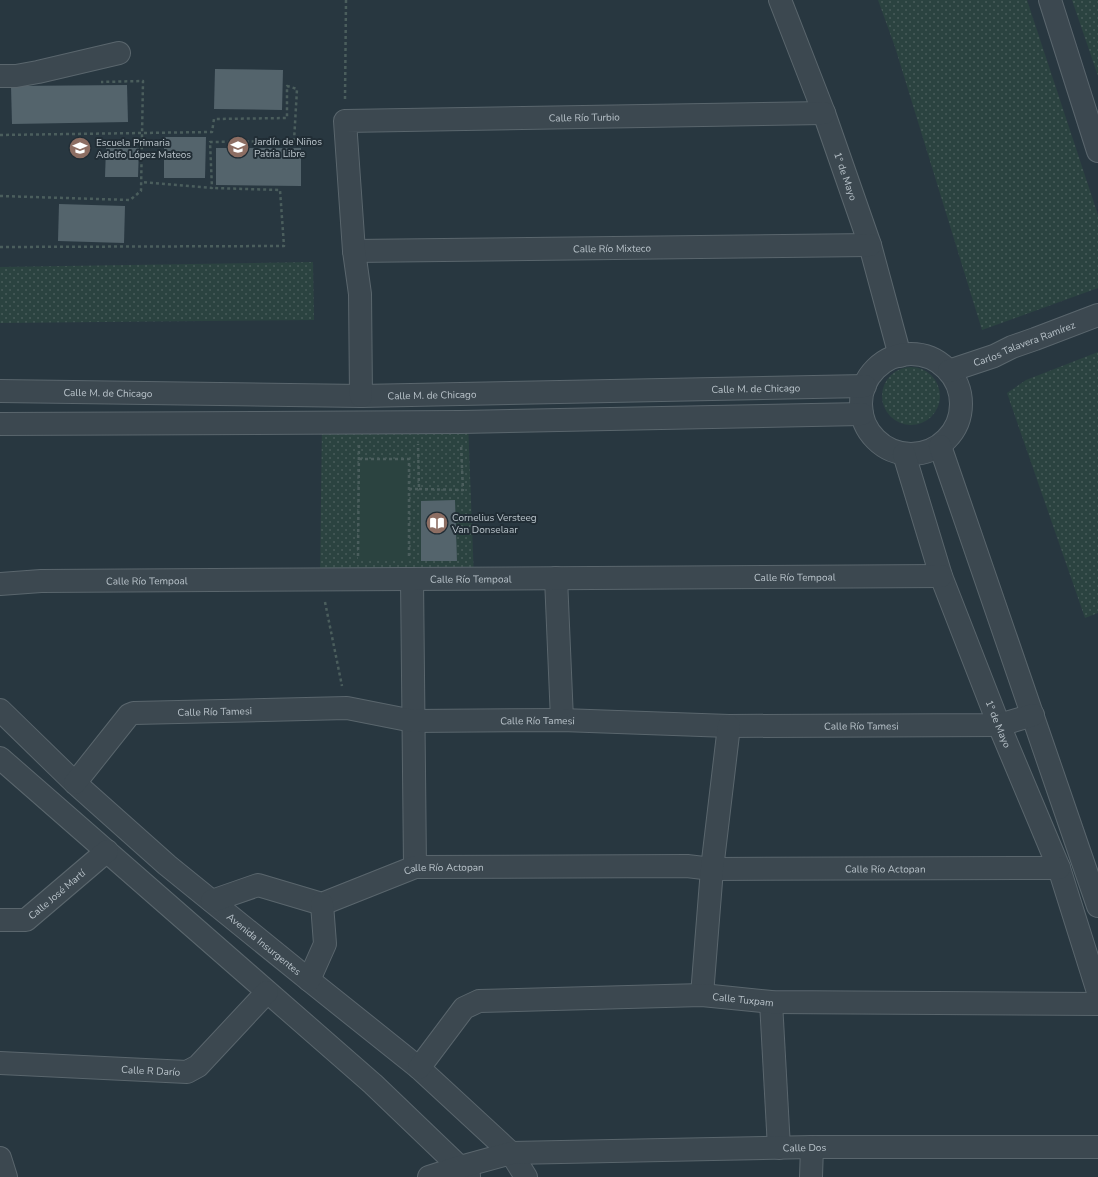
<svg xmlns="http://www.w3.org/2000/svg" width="1098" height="1177" font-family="'Nunito Sans',sans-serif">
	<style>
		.grass { fill: url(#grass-dots) }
		.pitch { fill: #2b4340 }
		.building { fill: #54646c }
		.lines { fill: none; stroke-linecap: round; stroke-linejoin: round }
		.minor-casing { stroke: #5a666d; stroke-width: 24 }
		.path { stroke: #4b5e5d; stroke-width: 2.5; stroke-dasharray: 3 3; stroke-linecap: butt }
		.minor { stroke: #3c4850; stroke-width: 22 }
		.labels { text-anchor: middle; stroke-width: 4; stroke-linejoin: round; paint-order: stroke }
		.street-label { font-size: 10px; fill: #b9c3ca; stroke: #212d35 }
		.poi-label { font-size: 10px; fill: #b9c3ca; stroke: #212d35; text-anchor: start }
	</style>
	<defs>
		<pattern id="grass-dots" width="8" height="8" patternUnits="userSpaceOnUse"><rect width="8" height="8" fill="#2b4340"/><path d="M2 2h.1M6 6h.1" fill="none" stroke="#485c5a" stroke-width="1.8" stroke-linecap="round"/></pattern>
	</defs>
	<rect width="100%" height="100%" fill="#283740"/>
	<g class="grass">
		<polygon points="878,0 1027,0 1098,215 1098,288 982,330 895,47"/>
		<polygon points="1072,0 1098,0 1098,76"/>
		<polygon points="313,262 314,320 0,323 0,267"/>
		<polygon points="1098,352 1098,613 1085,618 1007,393 1026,380"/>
		<circle cx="911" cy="396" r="29"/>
		<polygon points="322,422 468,422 474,579 320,580"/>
	</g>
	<polygon class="pitch" points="359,459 409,459 408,560 358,560"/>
	<g class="building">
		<polygon points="215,69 283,70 282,110 214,109"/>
		<polygon points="127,85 128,122 12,124 11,86"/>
		<polygon points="164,137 206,137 205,178 164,178"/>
		<polygon points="106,148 139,148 138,177 105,177"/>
		<polygon points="216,148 301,148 301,186 216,185"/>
		<polygon points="59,204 125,206 124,243 58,241"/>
		<polygon points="455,500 457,561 421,561 421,501"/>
	</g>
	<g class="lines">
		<g class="minor-casing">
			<g id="minor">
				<path id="s1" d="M780 0 824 113 870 245 900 356"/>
				<polyline points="1050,0 1098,151"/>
				<polyline points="0,76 16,76 38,72 119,53"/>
				<path id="s2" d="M354 251 870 245"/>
				<circle cx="911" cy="404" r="50"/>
				<path id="s3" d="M949 371 994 356 1012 347 1035 339 1098 315"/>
				<path id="s4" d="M0 391 361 396 865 386"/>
				<path id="s5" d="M361 396 360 294 354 251 345 121 824 113"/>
				<polyline points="0,424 461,422 862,414"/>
				<polyline points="940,446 1098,906"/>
				<path id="s6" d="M904 454 941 576 999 725 1059 868 1098 992"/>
				<polyline points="556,578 562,720"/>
				<polyline points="412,579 415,867"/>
				<path id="s7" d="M0 584 41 581 941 576"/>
				<path id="s8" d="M0 710 75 783 167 865 309 980 419 1068 511 1153 526 1177"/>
				<polyline points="0,758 373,1084 469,1176"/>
				<path id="s9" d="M75 783 129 715 134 713 347 708 413 721 562 720 729 726 999 725 1033 715"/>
				<path id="s10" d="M212 901 258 885 322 904 415 867 687 866 712 869 1059 868"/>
				<path id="s11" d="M0 920H26L107 851"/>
				<polyline points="309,980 325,944 322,904"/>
				<polyline points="702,995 712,869 729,726"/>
				<polyline points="771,1002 779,1148"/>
				<path id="s12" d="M0 1063 187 1072 198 1066 267 992"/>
				<path id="s13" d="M419 1068 464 1008 479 1001 702 995 771 1002 1098 1004"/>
				<polyline points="0,1158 6,1177"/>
				<path id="s14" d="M429 1177 460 1167 511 1153 812 1147H1098"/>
				<polyline points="811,1177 812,1147"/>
			</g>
		</g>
		<g class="path">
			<polyline points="345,99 346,0"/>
			<polyline points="0,135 212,132 214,119 287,118 287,86 297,89 294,141 210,142 212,188 141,182"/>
			<polyline points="0,196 130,200 141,191 143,81 101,82"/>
			<polyline points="0,247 284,246 280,190 212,188"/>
			<polyline points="359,459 409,459 409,556"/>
			<polyline points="409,489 419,489 418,444"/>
			<polyline points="419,489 463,490 461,445"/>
			<polyline points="358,556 359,445"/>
			<polyline points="325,602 342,686"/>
		</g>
		<use href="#minor" class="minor"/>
	</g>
	<defs>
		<g id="school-disc" transform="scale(1.15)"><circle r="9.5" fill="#8d6e63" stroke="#212d35"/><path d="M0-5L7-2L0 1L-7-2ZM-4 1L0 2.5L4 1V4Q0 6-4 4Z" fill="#fff"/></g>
		<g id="library-disc" transform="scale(1.15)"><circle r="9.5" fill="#8d6e63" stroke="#212d35"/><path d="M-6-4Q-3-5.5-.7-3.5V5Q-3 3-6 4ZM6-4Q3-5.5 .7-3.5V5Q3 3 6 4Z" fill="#fff"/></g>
	</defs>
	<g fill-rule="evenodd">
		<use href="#school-disc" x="238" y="147"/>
		<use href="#school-disc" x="80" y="148"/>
		<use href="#library-disc" x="437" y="523"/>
	</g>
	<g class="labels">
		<g class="street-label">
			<text dy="4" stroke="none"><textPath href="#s5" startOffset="515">Calle Río Turbio</textPath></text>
			<text dy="4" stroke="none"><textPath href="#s1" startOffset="188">1° de Mayo</textPath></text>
			<text dy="4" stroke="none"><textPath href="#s2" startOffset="258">Calle Río Mixteco</textPath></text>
			<text dy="4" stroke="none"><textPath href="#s3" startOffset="80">Carlos Talavera Ramírez</textPath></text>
			<text dy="4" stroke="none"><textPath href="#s4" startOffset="756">Calle M. de Chicago</textPath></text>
			<text dy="4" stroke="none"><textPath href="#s4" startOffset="108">Calle M. de Chicago</textPath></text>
			<text dy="4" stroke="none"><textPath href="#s4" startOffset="432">Calle M. de Chicago</textPath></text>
			<text dy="4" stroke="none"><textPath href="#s7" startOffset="795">Calle Río Tempoal</textPath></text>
			<text dy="4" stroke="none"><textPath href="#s7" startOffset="471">Calle Río Tempoal</textPath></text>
			<text dy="4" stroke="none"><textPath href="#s7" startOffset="147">Calle Río Tempoal</textPath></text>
			<text dy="4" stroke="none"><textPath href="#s9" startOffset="173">Calle Río Tamesi</textPath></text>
			<text dy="4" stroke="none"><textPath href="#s9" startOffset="497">Calle Río Tamesi</textPath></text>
			<text dy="4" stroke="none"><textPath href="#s6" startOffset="286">1° de Mayo</textPath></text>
			<text dy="4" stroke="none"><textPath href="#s9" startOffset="821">Calle Río Tamesi</textPath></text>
			<text dy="4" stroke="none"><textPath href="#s10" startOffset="686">Calle Río Actopan</textPath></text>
			<text dy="4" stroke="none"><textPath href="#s10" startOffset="244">Calle Río Actopan</textPath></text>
			<text dy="4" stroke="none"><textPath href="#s11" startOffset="66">Calle José Martí</textPath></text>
			<text dy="4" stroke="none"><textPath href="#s8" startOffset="353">Avenida Insurgentes</textPath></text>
			<text dy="4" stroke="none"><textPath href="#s13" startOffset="356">Calle Tuxpam</textPath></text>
			<text dy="4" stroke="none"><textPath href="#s12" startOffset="151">Calle R Darío</textPath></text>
			<text dy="4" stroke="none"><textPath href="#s14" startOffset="379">Calle Dos</textPath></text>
		</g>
		<g class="poi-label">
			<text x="254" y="145">Jardín de Niños<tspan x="254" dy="12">Patria Libre</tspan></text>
			<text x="96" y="146">Escuela Primaria<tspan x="96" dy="12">Adolfo López Mateos</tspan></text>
			<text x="452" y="521">Cornelius Versteeg<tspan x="452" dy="12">Van Donselaar</tspan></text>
		</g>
	</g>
</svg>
